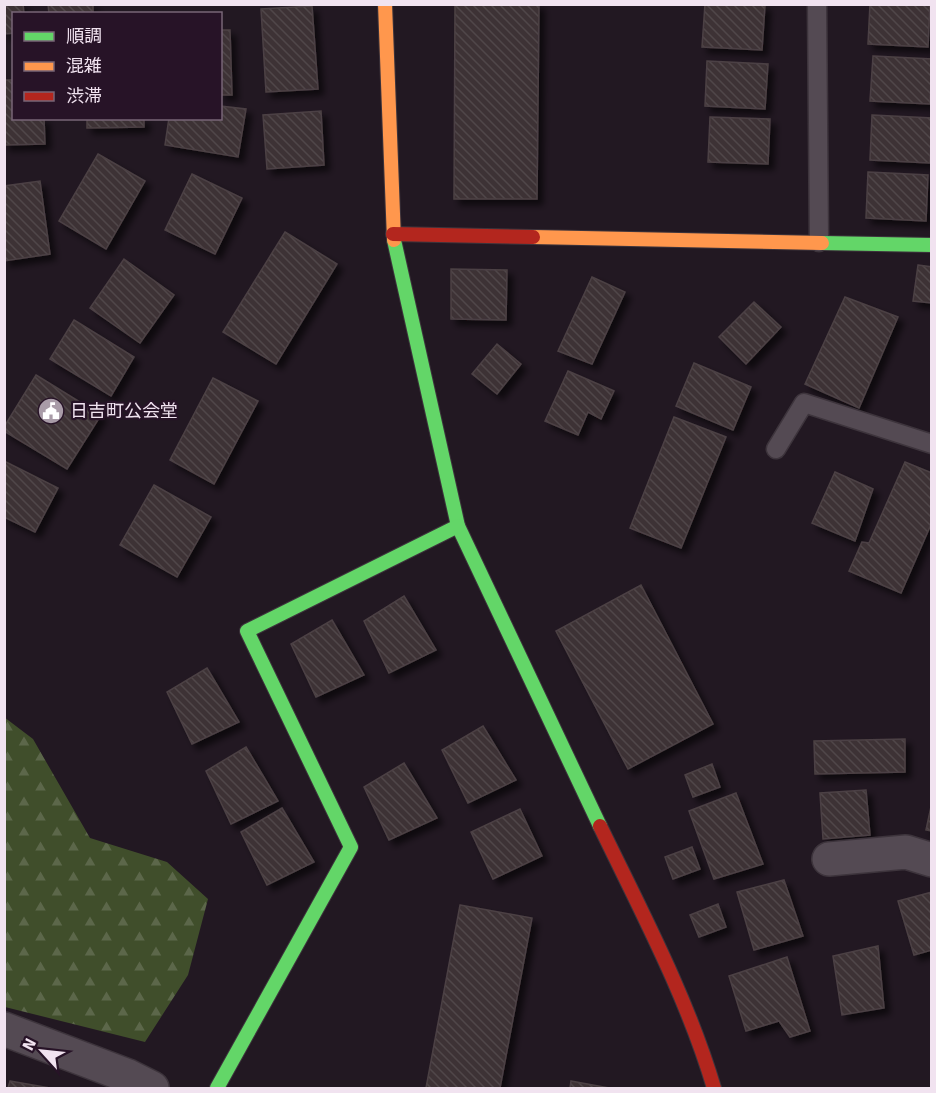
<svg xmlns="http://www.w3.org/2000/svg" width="936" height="1093" font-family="Signika,'Noto Sans JP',sans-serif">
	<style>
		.forest { fill: url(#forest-firs) }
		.building { fill: url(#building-back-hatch); stroke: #4c4144; stroke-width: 1.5; filter: url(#shadow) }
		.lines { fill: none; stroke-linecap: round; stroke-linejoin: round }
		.lane-casing { stroke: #3d343c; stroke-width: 21 }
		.street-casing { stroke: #3d343c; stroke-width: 36 }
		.fast-casing { stroke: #3d343c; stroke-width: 16 }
		.slow-casing { stroke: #3d343c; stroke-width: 16 }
		.jam-casing { stroke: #3d343c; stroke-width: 16 }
		.lane { stroke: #544a53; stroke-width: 18 }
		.street { stroke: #544a53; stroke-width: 33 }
		.fast { stroke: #63d668; stroke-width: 14 }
		.slow { stroke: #ff974d; stroke-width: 14 }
		.jam { stroke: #b3261e; stroke-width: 14 }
		.labels { text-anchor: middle; stroke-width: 4.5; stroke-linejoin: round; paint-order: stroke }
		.poi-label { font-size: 18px; fill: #f1e3f0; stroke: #271327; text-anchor: start }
	</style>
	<defs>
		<pattern id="forest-firs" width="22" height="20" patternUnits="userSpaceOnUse" patternTransform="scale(1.5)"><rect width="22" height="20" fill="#404e2b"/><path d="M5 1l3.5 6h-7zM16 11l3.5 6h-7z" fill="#5c674a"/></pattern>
		<pattern id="building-back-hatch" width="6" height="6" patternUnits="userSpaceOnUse" patternTransform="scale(1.5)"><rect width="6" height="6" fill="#3d3236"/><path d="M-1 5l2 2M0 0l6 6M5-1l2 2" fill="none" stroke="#50464a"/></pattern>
		<filter id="shadow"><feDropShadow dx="5.5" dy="5.5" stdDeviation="3" flood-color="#0009"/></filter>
	</defs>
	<rect width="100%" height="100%" fill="#221822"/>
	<polygon class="forest" points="4,717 33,739 90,838 167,862 208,899 188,975 145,1042 5,1007"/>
	<g class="building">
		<polygon points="4,4 23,4 24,14 14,14 14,33 4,34"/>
		<polygon points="48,4 93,4 93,14 49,14"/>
		<polygon points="455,4 539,4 537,199 454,199"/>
		<polygon points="705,4 765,5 762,50 702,47"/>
		<polygon points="870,4 930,4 928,47 868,44"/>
		<polygon points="312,6 318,89 266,92 261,9"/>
		<polygon points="220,30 230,30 232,95 220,95"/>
		<polygon points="873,56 932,59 930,104 870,101"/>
		<polygon points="707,61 768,64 765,109 705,106"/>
		<polygon points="4,80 14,80 14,118 44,118 45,144 4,145"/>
		<polygon points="220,106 246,109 238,157 165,145 169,118 220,118"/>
		<polygon points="321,111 324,165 267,169 263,115"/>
		<polygon points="872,115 932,118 930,163 870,160"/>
		<polygon points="710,117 770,119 768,164 708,162"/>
		<polygon points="87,118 144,118 144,127 87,128"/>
		<polygon points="98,154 145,181 106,249 59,221"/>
		<polygon points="868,172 928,175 926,221 866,218"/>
		<polygon points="192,174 242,198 215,254 165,230"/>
		<polygon points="40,181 50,254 4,261 4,186"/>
		<polygon points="285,232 337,264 276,364 223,332"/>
		<polygon points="124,259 174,295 140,343 90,308"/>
		<polygon points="918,265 932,267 932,303 913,301"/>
		<polygon points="451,269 507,270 506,320 451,319"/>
		<polygon points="592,277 625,292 592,364 558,351"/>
		<polygon points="845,297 898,317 859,408 805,384"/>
		<polygon points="754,302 781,327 746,364 719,337"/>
		<polygon points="74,320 134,357 111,396 50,359"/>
		<polygon points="497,344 521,364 497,394 472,374"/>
		<polygon points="694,363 751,387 733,430 676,406"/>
		<polygon points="568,371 614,391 601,419 588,412 578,435 545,421"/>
		<polygon points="36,375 101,415 67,469 4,431 4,427"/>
		<polygon points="213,378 258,401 214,484 170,460"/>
		<polygon points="674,417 726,437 681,548 630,528"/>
		<polygon points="4,461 58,488 35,532 4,517"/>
		<polygon points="905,462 932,473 932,522 901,593 849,571 862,542 869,543"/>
		<polygon points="835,472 873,489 855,541 812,523"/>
		<polygon points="154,485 211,517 177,577 120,545"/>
		<polygon points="641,585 713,724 628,769 556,631"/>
		<polygon points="404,596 436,650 389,673 364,621"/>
		<polygon points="332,620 364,675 316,697 291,644"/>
		<polygon points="207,668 239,722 192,744 167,692"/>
		<polygon points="483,726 516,780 468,803 442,750"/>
		<polygon points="905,739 905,772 815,774 814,741"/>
		<polygon points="246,747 278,801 231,824 206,771"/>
		<polygon points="404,763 437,818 389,840 364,787"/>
		<polygon points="712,764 720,787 693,797 685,775"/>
		<polygon points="866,790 870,835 823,839 820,793"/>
		<polygon points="736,793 763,864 714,879 689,811"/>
		<polygon points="932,802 932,831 926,830"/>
		<polygon points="282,808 314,862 267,885 241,832"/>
		<polygon points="520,809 542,856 493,879 471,832"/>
		<polygon points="692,847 700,869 673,879 665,857"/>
		<polygon points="784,880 803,936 754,950 737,892"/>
		<polygon points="932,892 932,950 914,955 898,901"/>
		<polygon points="718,904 726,927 699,937 690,915"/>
		<polygon points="460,905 532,918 500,1088 426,1088"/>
		<polygon points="878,946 884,1008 842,1015 833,956"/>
		<polygon points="787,957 810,1031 790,1037 779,1021 746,1031 729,976"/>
		<polygon points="10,1081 50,1088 8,1088"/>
		<polygon points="571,1081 609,1088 570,1088"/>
	</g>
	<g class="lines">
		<g class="lane-casing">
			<g id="lane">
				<polyline points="817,4 819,242"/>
				<polyline points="776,449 804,403 932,444"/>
			</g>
		</g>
		<g class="street-casing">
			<g id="street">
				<polyline points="829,859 906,852 932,860"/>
				<polyline points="4,1029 128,1076 152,1088"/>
			</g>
		</g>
		<g class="fast-casing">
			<g id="fast">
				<polyline points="394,240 458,526 600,826"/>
				<polyline points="822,243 932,245"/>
				<polyline points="217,1088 351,847 247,631 458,526"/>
			</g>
		</g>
		<g class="slow-casing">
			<g id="slow">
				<polyline points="385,4 394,240"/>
				<polyline points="533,237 822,243"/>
			</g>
		</g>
		<g class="jam-casing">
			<g id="jam">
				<polyline points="393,234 533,237"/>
				<path d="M600 826C641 911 687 997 714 1088"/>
			</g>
		</g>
		<use href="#lane" class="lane"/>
		<use href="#street" class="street"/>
		<use href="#fast" class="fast"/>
		<use href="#slow" class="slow"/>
		<use href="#jam" class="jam"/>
	</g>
	<defs>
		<g id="civic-disc" transform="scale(1.35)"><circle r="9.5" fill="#a99ca8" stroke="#271327"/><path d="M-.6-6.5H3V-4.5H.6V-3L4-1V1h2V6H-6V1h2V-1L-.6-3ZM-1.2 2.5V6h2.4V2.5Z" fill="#fff"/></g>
	</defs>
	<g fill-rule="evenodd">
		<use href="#civic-disc" x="51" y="411"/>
	</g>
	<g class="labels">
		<g class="poi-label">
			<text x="70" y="417">日吉町公会堂</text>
		</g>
	</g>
	<rect width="936" height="1093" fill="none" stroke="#f1e3f0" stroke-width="12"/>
	<rect x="12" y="12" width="210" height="108" fill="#271327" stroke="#786677" stroke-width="1.5"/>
	<rect x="24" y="32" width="30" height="9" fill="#63d668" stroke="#786677" stroke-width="1.5"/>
	<text x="66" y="42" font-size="18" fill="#f1e3f0">順調</text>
	<rect x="24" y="62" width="30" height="9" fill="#ff974d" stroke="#786677" stroke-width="1.5"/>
	<text x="66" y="72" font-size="18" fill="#f1e3f0">混雑</text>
	<rect x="24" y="92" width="30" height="9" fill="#b3261e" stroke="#786677" stroke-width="1.5"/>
	<text x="66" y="102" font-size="18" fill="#f1e3f0">渋滞</text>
	<g transform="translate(42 1051) rotate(297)" stroke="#271327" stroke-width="4.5" paint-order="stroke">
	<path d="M0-4.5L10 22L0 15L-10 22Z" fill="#f1e3f0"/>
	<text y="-9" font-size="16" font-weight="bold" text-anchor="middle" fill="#f1e3f0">N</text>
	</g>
</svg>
